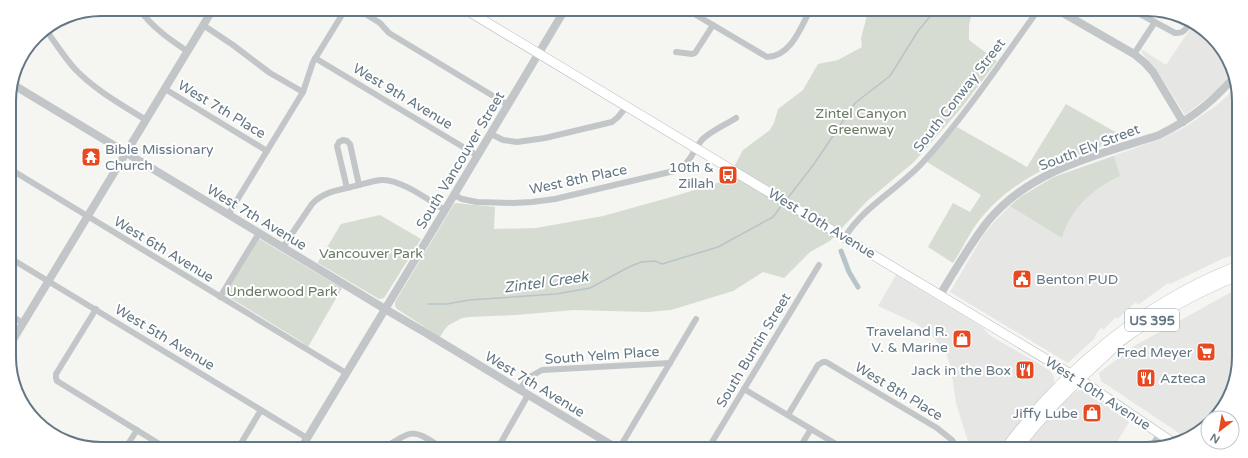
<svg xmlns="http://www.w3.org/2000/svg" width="1248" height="458" font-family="'Varela Round',sans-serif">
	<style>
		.built { fill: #e6e7e5 }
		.green { fill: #d6dcd2 }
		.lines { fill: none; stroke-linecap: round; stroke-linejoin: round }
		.stream { stroke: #b8c5c8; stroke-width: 1.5 }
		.canal { stroke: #b8c5c8; stroke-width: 5 }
		.secondary-casing { stroke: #b4babe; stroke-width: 10 }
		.trunk-casing { stroke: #b5b8bb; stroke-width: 11 }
		.minor { stroke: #c2c6c9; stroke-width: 6 }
		.tertiary { stroke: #c2c6c9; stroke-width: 8 }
		.secondary { stroke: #fff; stroke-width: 9 }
		.trunk { stroke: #fff; stroke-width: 10 }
		.labels { text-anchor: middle; stroke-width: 4; stroke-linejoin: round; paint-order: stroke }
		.shield { fill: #fff; stroke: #929fa8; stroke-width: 1 }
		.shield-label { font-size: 13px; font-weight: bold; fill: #637683 }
		.street-label { font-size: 14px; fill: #637683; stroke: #fff }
		.park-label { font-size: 14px; fill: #687a62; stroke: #fff }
		.poi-label { font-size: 14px; fill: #637683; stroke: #fff; text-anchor: end }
		.water-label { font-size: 15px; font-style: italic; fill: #5f7880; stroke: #fff }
		.rim { fill: none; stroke: #637683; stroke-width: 2 }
	</style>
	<rect width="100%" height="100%" fill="#f5f5f1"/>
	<g class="built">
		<polygon points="1193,25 1216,41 1231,73 1215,92 1185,115 1156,69 1142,53 1141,49 1166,65"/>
		<polygon points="1236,85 1238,89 1236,254 1222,259 1170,284 1168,283 1138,305 1136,302 1117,319 1116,317 1103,330 1101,327 1095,336 1095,338 1068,363 950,292 984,234 994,222 1010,206 1022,196 1054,177 1163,138 1185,127 1217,105 1227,96"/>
		<polygon points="896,275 982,327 991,336 1051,371 1054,378 1054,385 1002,448 970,448 956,403 951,368 946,353 936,340 917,324 878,306"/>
		<polygon points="1235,290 1234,386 1211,418 1208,418 1208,423 1203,430 1185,437 1101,381 1099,373 1134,346"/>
		<polygon points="1079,390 1086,391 1129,422 1113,449 1021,448 1034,431 1073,393"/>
	</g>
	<g class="green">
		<polygon points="868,12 972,13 969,25 969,40 997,61 963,106 914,162 867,201 830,241 810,252 784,278 763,272 733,291 671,310 648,312 574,310 516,315 469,317 462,318 449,325 445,329 440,337 397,309 395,306 395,302 454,204 456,203 495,207 494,229 536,228 603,216 675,196 727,180 743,150 770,130 774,123 778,109 803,90 818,64 838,60 862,47 861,38"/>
		<path d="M1066 104 1126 138C1068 158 1013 174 975 226 967 238 961 251 953 263L928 247 953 203 970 212 981 195 927 162 957 127 1027 167Z"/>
		<path d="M1114 156 1120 176C1092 189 1071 208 1062 238L1010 206 1022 196 1054 177Z"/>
		<polygon points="380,215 421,239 384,298 379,299 318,263 317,264 341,224"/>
		<polygon points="258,238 342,288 308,347 302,342 224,294"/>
	</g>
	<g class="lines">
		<g class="stream">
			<polyline points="787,199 814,164 855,103 890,76 918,31 933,13"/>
			<polyline points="428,304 447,304 469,300 556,294 590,288 629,267 641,262 655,261 662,264 718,247 773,217 782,205"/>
		</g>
		<polyline class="canal" points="841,251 849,272 858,287"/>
		<g class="secondary-casing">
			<polyline id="secondary" points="468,11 1079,379 1172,442"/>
		</g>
		<g class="trunk-casing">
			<g id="trunk">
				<path d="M1006 448C1064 370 1144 303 1236 267"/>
				<path d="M1017 448C1041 417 1069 388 1099 361 1108 353 1116 344 1126 337 1159 313 1197 292 1236 276"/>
			</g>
		</g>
		<g class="minor">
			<path d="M139 9C152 27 169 39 187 51"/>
			<polyline points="359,10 380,23 389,33 508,105"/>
			<path d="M691 12 767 57C790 56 800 30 809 12"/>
			<path d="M1140 14 1175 33C1183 34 1186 29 1190 23"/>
			<polyline points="203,25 233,45 270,73 303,92"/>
			<path d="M45 29C55 42 64 57 75 69 95 90 122 105 146 120"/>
			<polyline points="676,52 692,54 695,53 713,25"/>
			<polyline points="1134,54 1155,22"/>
			<polyline points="315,58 478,156"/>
			<polyline points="165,89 267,151"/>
			<polyline points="491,134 503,140 517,142 545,138 612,122 618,117 627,106"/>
			<polyline points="10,169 346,373"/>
			<polyline points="347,188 337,146 339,142 343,140 347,141 350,144 359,185"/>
			<path d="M454 195 462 199 477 202 513 203 532 202 555 199 674 171C691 164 691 154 701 141 707 133 727 124 736 118"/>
			<polyline points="228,215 303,92 313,62 345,10"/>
			<path d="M845 237C865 205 899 189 924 161 965 116 1000 63 1036 13"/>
			<path d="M283 247 312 204C322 193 337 190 351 187 361 185 371 181 381 180 399 178 430 201 445 210"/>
			<polyline points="10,258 307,438"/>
			<polyline points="220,297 259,233"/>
			<polyline points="96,309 56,374 56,378 57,381 161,445"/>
			<polyline points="10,315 23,323"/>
			<polyline points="744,389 841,447"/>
			<polyline points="519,390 528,378 542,370 670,363"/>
			<polyline points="788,415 818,365 823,362 826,362 937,428 952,440 957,448"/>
			<polyline points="128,444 137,430"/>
			<polyline points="240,445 261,410"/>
			<path d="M387 446C413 430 413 429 439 446"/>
			<polyline points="499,446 528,395"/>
			<polyline points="620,447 696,319"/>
			<polyline points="709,447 819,265"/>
			<polyline points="800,447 811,429"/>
			<polyline points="1150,449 1160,433"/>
		</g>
		<g class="tertiary">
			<polyline points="1063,13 1134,54 1145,63 1153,72 1183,122"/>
			<polyline points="12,84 385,309 426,333 613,446"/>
			<path d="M940 295C955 270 970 244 988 221 1031 169 1098 155 1159 135 1189 120 1211 104 1233 78"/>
			<polyline points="11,343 213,9"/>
			<polyline points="303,445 445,210 564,11"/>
		</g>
		<use href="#secondary" class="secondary"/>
		<use href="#trunk" class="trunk"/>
	</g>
	<defs>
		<g id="temple-square" transform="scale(1)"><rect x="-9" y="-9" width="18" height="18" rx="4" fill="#e74a20" stroke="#fff"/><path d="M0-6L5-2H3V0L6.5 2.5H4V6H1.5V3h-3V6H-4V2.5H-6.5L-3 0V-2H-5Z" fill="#fff"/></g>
		<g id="bus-square" transform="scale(1)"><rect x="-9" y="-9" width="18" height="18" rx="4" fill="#e74a20" stroke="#fff"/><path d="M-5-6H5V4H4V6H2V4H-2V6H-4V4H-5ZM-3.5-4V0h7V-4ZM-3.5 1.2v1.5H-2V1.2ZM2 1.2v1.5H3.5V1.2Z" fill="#fff"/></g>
		<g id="civic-square" transform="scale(1)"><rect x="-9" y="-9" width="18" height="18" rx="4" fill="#e74a20" stroke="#fff"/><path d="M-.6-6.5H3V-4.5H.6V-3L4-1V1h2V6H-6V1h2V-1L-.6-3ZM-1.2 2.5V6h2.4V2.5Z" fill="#fff"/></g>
		<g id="shop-square" transform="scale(1)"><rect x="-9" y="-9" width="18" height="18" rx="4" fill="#e74a20" stroke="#fff"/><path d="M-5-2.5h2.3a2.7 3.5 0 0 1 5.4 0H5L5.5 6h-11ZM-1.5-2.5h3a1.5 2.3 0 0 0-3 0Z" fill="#fff"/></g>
		<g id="supermarket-square" transform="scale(1)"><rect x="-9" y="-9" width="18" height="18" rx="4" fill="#e74a20" stroke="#fff"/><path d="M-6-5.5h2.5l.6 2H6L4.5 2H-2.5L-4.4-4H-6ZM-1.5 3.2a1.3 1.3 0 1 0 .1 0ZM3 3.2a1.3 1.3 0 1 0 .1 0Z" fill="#fff"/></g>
		<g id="restaurant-square" transform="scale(1)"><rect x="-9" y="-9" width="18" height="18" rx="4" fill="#e74a20" stroke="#fff"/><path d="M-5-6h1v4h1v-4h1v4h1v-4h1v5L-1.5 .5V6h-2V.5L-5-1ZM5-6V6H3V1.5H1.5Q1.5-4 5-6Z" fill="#fff"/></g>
	</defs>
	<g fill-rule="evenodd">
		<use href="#temple-square" x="91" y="157"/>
		<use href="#bus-square" x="728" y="175"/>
		<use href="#civic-square" x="1022" y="279"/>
		<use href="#shop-square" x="962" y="339"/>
		<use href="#supermarket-square" x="1206" y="352"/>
		<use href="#restaurant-square" x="1025" y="370"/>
		<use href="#restaurant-square" x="1146" y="378"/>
		<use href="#shop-square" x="1092" y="413"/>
	</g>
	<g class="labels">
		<rect class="shield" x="1125" y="309" width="54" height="22" rx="3"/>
		<g class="shield-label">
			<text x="1152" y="325">US 395</text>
		</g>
		<g class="street-label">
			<text transform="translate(959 95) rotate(-52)" y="5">South Conway Street</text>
			<text transform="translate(403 96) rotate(31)" y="5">West 9th Avenue</text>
			<text transform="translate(222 109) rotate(31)" y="5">West 7th Place</text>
			<text transform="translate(1089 147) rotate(-21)" y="5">South Ely Street</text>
			<text transform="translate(460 160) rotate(-59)" y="5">South Vancouver Street</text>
			<text transform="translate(578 179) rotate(-12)" y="5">West 8th Place</text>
			<text transform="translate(257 217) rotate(31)" y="5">West 7th Avenue</text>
			<text transform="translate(822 223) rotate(31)" y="5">West 10th Avenue</text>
			<text transform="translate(164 249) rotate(31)" y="5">West 6th Avenue</text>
			<text transform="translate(165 337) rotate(31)" y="5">West 5th Avenue</text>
			<text transform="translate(753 350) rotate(-59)" y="5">South Buntin Street</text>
			<text transform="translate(602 355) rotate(-4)" y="5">South Yelm Place</text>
			<text transform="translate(535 384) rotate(31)" y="5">West 7th Avenue</text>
			<text transform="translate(899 391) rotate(31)" y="5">West 8th Place</text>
			<text transform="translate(1098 393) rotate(33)" y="5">West 10th Avenue</text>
		</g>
		<g class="park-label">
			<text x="861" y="118">Zintel Canyon<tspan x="861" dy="16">Greenway</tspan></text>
			<text x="371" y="258">Vancouver Park</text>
			<text x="282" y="296">Underwood Park</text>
		</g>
		<g class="poi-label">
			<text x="105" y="154" text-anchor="start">Bible Missionary<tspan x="105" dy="16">Church</tspan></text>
			<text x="714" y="172">10th &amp;<tspan x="714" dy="16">Zillah</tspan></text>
			<text x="1036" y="284" text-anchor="start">Benton PUD</text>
			<text x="948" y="336">Traveland R.<tspan x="948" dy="16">V. &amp; Marine</tspan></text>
			<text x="1192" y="357">Fred Meyer</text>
			<text x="1011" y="375">Jack in the Box</text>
			<text x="1160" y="383" text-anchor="start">Azteca</text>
			<text x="1078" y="418">Jiffy Lube</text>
		</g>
		<g class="water-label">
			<text transform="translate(546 282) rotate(-8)" y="5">Zintel Creek</text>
		</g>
	</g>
	<path d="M0 0H1248V458H0ZM101 16H1147A85 85 0 0 1 1232 101V357A85 85 0 0 1 1147 442H101A85 85 0 0 1 16 357V101A85 85 0 0 1 101 16Z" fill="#fff" fill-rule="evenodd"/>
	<path class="rim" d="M101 16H1147A85 85 0 0 1 1232 101V357A85 85 0 0 1 1147 442H101A85 85 0 0 1 16 357V101A85 85 0 0 1 101 16Z"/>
	<g transform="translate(1220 430) rotate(211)"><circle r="19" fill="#ffffff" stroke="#c1c8cd"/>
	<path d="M0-3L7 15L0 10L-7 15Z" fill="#e74a20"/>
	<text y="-6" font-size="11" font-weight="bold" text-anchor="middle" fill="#637683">N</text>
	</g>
</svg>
